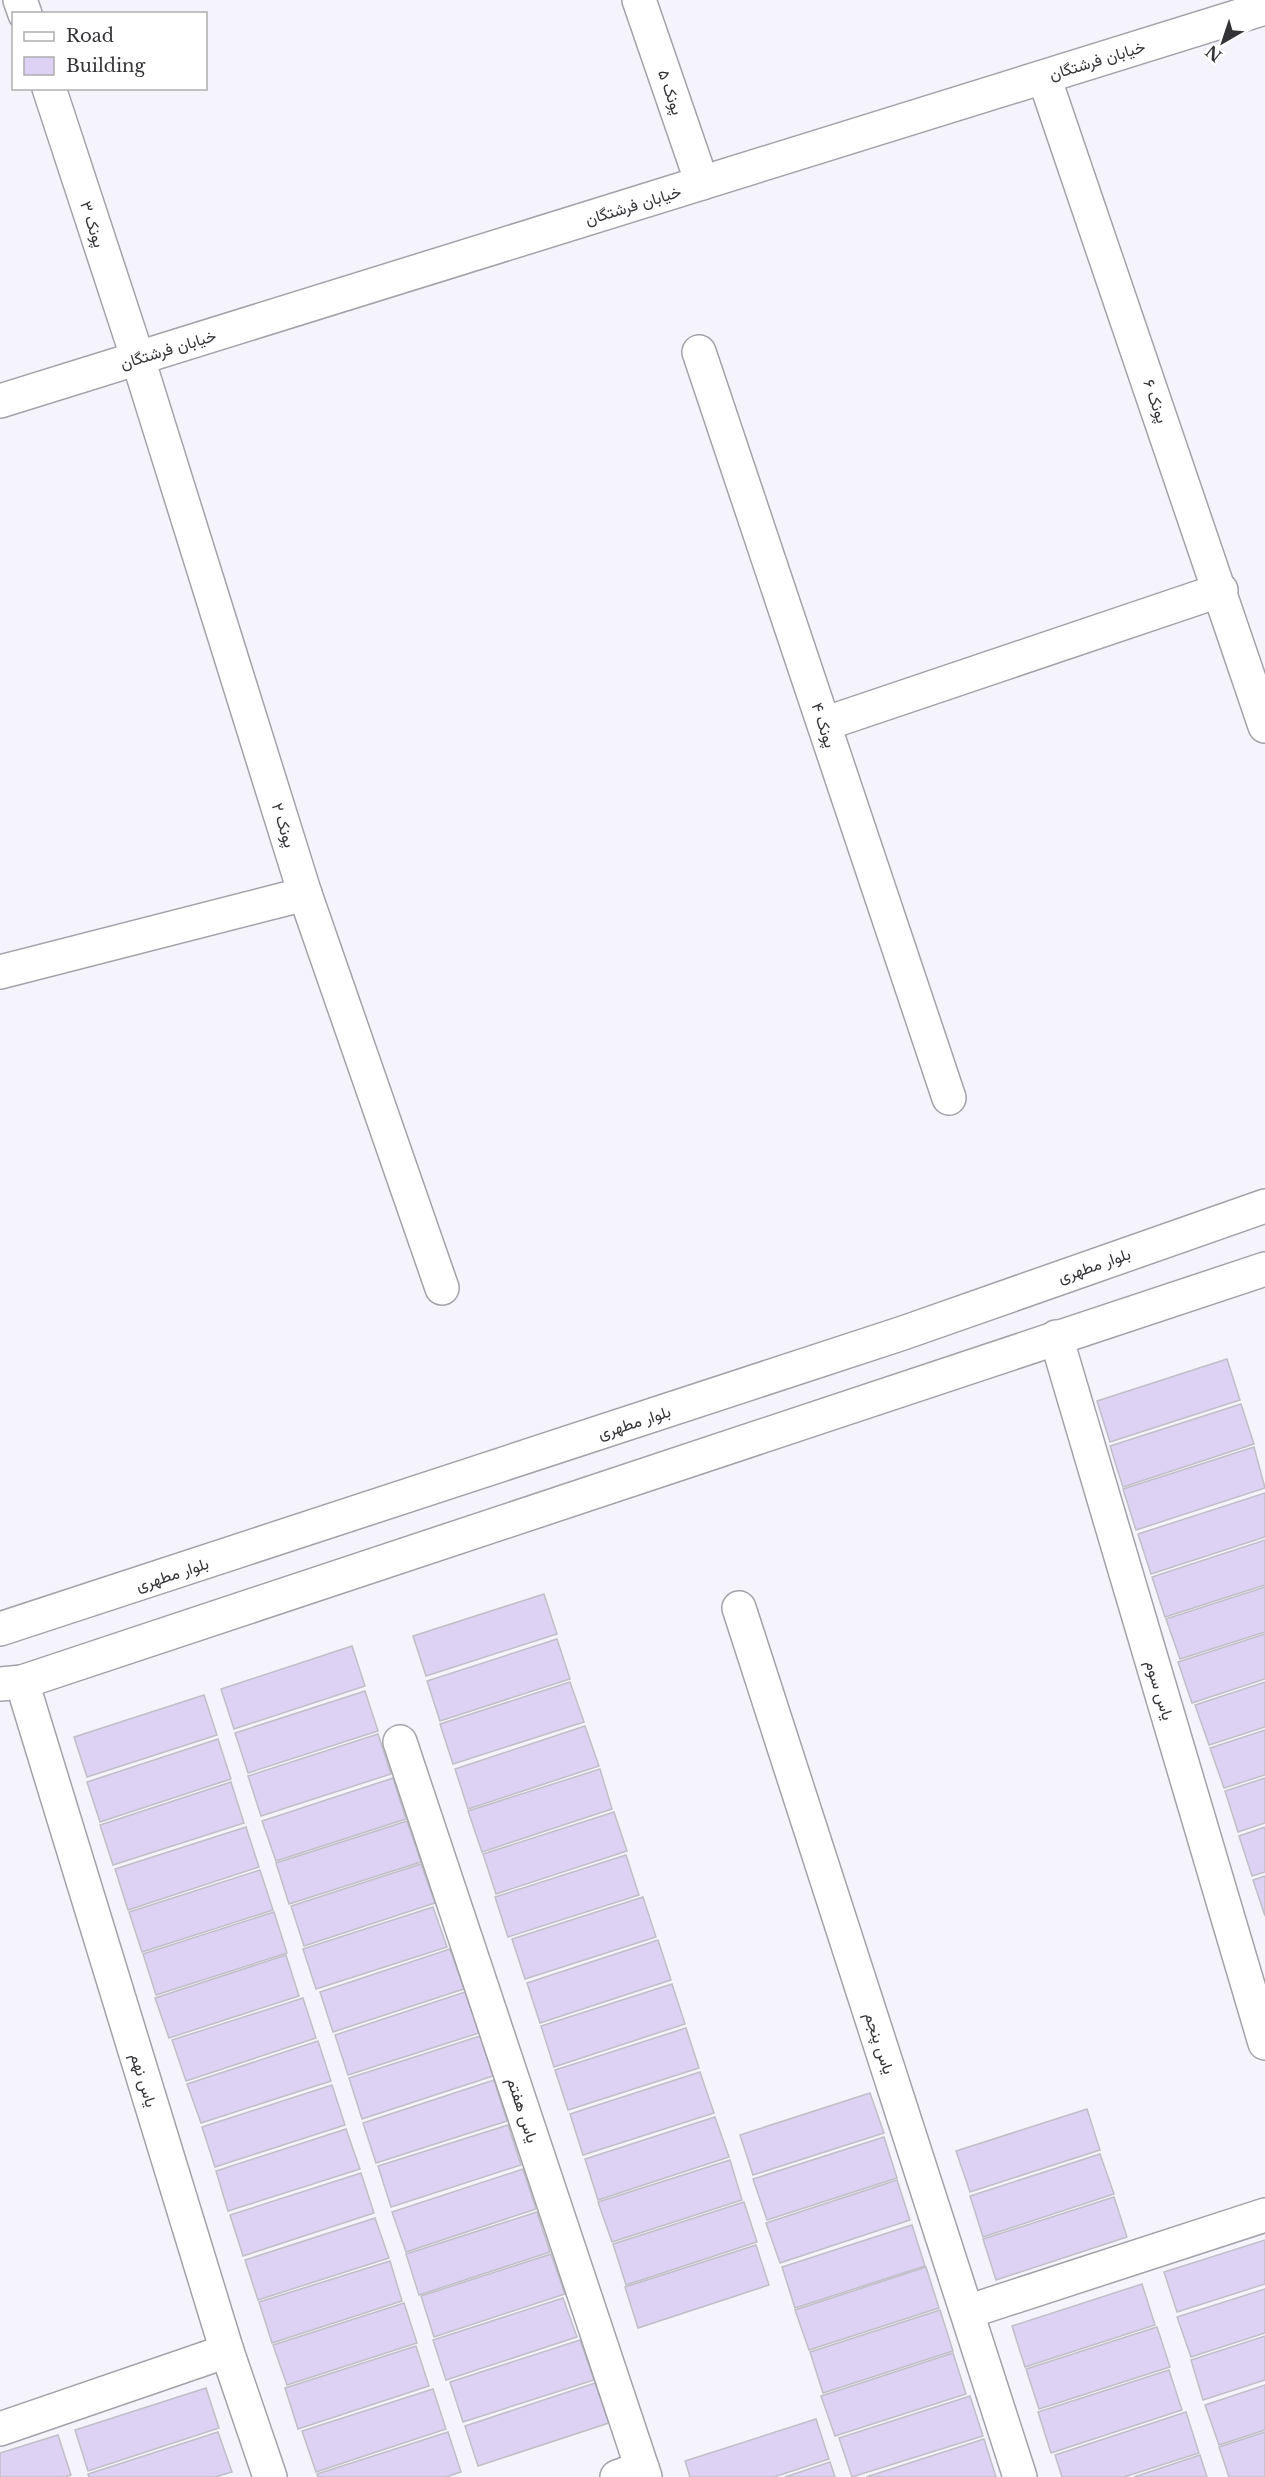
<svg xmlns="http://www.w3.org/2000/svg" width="1265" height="2477" font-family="'Libre Baskerville',Vazirmatn,serif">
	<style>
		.building { fill: #ddd2f4; stroke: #c0bec6; stroke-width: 1.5 }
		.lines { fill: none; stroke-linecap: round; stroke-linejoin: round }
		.minor-casing { stroke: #a3a2aa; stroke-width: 36 }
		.secondary-casing { stroke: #a3a2aa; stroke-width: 36 }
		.minor { stroke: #fff; stroke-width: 33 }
		.secondary { stroke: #fff; stroke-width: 33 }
		.labels { text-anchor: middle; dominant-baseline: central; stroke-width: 5; stroke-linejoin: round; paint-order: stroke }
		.street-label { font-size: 16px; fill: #343337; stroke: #fff }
	</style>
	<rect width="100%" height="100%" fill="#f5f4fd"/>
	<g class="building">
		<path d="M1227 1359 1240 1400 1110 1442 1097 1401Z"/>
		<path d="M1241 1404 1254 1444 1123 1487 1110 1446Z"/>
		<path d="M1254 1447 1265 1488 1136 1530 1123 1489Z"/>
		<path d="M1265 1493V1537L1151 1574 1138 1534Z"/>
		<path d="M1265 1540V1585L1165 1617 1152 1577Z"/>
		<path d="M1265 1587V1632L1180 1659 1166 1619Z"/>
		<path d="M544 1594 557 1634 426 1676 413 1636Z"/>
		<path d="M1265 1634V1679L1192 1703 1178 1662Z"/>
		<path d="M557 1639 570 1679 440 1721 427 1681Z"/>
		<path d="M352 1646 365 1686 234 1729 221 1689Z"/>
		<path d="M570 1682 584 1722 453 1764 440 1724Z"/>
		<path d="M1265 1682V1727L1209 1745 1195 1705Z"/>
		<path d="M365 1691 378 1731 248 1773 235 1733Z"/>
		<path d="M204 1695 217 1735 87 1777 74 1737Z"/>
		<path d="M585 1726 599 1766 468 1809 455 1769Z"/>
		<path d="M1265 1730V1775L1224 1788 1210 1748Z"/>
		<path d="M378 1734 391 1774 261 1816 248 1776Z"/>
		<path d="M218 1739 231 1779 100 1822 87 1782Z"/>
		<path d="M600 1769 612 1809 482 1852 468 1811Z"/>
		<path d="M393 1778 406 1819 276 1861 262 1821Z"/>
		<path d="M1265 1778V1823L1238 1832 1225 1791Z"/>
		<path d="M231 1782 244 1823 113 1865 100 1825Z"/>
		<path d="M614 1812 627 1851 496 1894 483 1854Z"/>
		<path d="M407 1821 421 1862 289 1904 276 1863Z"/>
		<path d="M246 1827 259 1867 128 1910 115 1869Z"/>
		<path d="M1265 1827V1872L1252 1876 1239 1836Z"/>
		<path d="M626 1855 639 1895 508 1937 495 1897Z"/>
		<path d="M421 1864 435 1903 304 1946 291 1906Z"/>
		<path d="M260 1870 273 1910 142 1952 129 1912Z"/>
		<path d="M1265 1876V1916L1253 1880Z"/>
		<path d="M643 1897 656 1937 525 1979 512 1939Z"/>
		<path d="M433 1907 447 1947 316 1989 303 1949Z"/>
		<path d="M274 1912 287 1953 156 1995 143 1954Z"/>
		<path d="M658 1940 671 1980 540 2023 527 1983Z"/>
		<path d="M450 1949 464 1989 333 2032 320 1992Z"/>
		<path d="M286 1955 299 1996 169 2038 155 1998Z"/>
		<path d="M672 1984 685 2024 554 2067 541 2026Z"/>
		<path d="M465 1992 479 2033 348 2075 335 2035Z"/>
		<path d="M303 1998 316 2038 186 2081 172 2040Z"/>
		<path d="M686 2028 699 2068 568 2110 555 2070Z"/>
		<path d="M480 2036 493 2076 362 2119 349 2078Z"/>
		<path d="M318 2041 331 2081 201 2123 187 2084Z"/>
		<path d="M700 2072 714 2113 583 2155 570 2114Z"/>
		<path d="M494 2080 507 2121 376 2163 363 2123Z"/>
		<path d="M332 2085 345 2125 215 2167 202 2127Z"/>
		<path d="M870 2093 884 2133 753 2175 740 2135Z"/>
		<path d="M1087 2109 1100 2150 970 2192 956 2151Z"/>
		<path d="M715 2117 729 2157 598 2200 585 2159Z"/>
		<path d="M508 2125 521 2165 391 2207 378 2166Z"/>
		<path d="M346 2129 360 2169 228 2211 216 2171Z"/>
		<path d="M884 2137 897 2178 767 2220 753 2179Z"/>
		<path d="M1100 2154 1114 2194 983 2237 970 2196Z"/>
		<path d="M730 2160 742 2200 612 2242 598 2202Z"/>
		<path d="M523 2169 536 2209 406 2252 392 2212Z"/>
		<path d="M361 2173 374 2213 243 2256 230 2215Z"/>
		<path d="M897 2180 910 2220 780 2263 766 2223Z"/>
		<path d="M1114 2197 1127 2237 996 2280 983 2239Z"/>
		<path d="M744 2202 757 2242 626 2285 613 2244Z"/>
		<path d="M537 2212 550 2252 419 2295 406 2254Z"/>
		<path d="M375 2218 389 2258 258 2300 245 2260Z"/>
		<path d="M912 2225 925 2266 795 2308 782 2267Z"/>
		<path d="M1265 2240V2284L1177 2312 1164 2272Z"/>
		<path d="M756 2245 769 2285 638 2328 625 2287Z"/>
		<path d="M551 2254 565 2294 434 2337 421 2296Z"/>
		<path d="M390 2261 402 2301 272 2343 259 2302Z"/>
		<path d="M926 2267 939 2308 809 2350 795 2310Z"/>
		<path d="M1142 2284 1155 2325 1025 2367 1012 2326Z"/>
		<path d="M1265 2289V2333L1191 2357 1177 2317Z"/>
		<path d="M563 2298 577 2337 446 2380 433 2340Z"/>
		<path d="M404 2303 417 2343 287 2385 273 2345Z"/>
		<path d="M940 2310 953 2351 823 2393 810 2352Z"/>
		<path d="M1157 2327 1170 2367 1039 2409 1026 2369Z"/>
		<path d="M1265 2336V2380L1203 2400 1191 2360Z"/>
		<path d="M580 2340 594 2380 463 2422 450 2382Z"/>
		<path d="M416 2346 429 2386 298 2429 285 2388Z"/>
		<path d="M953 2353 966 2394 835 2436 821 2396Z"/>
		<path d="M1169 2370 1182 2410 1051 2453 1038 2412Z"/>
		<path d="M595 2383 609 2423 478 2466 465 2426Z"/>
		<path d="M1265 2385V2430L1219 2445 1205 2405Z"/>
		<path d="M206 2388 219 2428 88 2471 75 2430Z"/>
		<path d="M433 2389 446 2429 316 2472 302 2431Z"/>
		<path d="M970 2396 983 2436 852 2477 839 2438Z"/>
		<path d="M1186 2412 1199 2453 1124 2477H1062L1055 2455Z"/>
		<path d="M816 2419 829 2459 774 2477H690L685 2461Z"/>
		<path d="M218 2432 232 2472 215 2477H89L88 2474Z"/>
		<path d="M448 2432 461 2472 446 2477H318L317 2474Z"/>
		<path d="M1265 2432V2477H1229L1219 2447Z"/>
		<path d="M58 2435 71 2475 64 2477H0V2453Z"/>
		<path d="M984 2439 996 2477H866Z"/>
		<path d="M1200 2455 1207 2477H1134Z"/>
		<path d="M830 2462 835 2477H785Z"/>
	</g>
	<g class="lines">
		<g class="minor-casing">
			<g id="minor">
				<path d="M20 0 25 14"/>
				<path d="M639 0 702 183"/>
				<path d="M1044 77 1265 726"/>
				<path d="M49 88 138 359 305 894 442 1288"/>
				<path d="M699 352 949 1098"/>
				<path d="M0 401 1265 8"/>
				<path d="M824 724 1221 590"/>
				<path d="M0 972 305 894"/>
				<path d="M1056 1337 1265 2043"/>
				<path d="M739 1608 1020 2477"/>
				<path d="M22 1682 227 2351 270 2477"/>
				<path d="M400 1742 645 2477"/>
				<path d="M967 2312 1265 2215"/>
				<path d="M0 2429 227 2351"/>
				<path d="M617 2477 642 2468"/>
			</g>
		</g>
		<g class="secondary-casing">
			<g id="secondary">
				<path d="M0 1629 903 1333 1265 1206"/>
				<path d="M0 1684 22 1682 1265 1269"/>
			</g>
		</g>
		<use href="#minor" class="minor"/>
		<use href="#secondary" class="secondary"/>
	</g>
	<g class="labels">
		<g class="street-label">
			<text transform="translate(1097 60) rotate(-17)">خیابان فرشتگان</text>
			<text transform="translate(671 92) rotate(71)">پونک ۵</text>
			<text transform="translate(633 205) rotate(-17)">خیابان فرشتگان</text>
			<text transform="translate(93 224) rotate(72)">پونک ۳</text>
			<text transform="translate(168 349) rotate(-17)">خیابان فرشتگان</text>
			<text transform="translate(1156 401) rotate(71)">پونک ۶</text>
			<text transform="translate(824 725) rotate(72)">پونک ۴</text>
			<text transform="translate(284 825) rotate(73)">پونک ۲</text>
			<text transform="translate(1094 1265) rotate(-19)">بلوار مطهری</text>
			<text transform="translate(634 1422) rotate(-18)">بلوار مطهری</text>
			<text transform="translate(172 1574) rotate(-18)">بلوار مطهری</text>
			<text transform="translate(1160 1690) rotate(73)">یاس سوم</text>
			<text transform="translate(880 2043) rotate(72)">یاس پنجم</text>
			<text transform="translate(144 2080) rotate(73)">یاس نهم</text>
			<text transform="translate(523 2110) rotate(72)">یاس هفتم</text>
		</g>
	</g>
	<rect x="12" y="12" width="195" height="78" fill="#ffffff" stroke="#aeadaf" stroke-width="1.5"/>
	<rect x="24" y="32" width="30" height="9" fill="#ffffff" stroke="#aeadaf" stroke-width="1.5"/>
	<text x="66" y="42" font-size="18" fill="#343337">Road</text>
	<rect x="24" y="57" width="30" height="18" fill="#ddd2f4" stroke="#aeadaf" stroke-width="1.5"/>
	<text x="66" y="72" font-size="18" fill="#343337">Building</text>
	<g transform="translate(1223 42) rotate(219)" stroke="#ffffff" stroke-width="4.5" paint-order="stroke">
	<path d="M0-4.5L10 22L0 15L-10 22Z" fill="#343337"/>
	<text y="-9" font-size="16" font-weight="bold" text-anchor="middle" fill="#343337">N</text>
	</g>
</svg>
